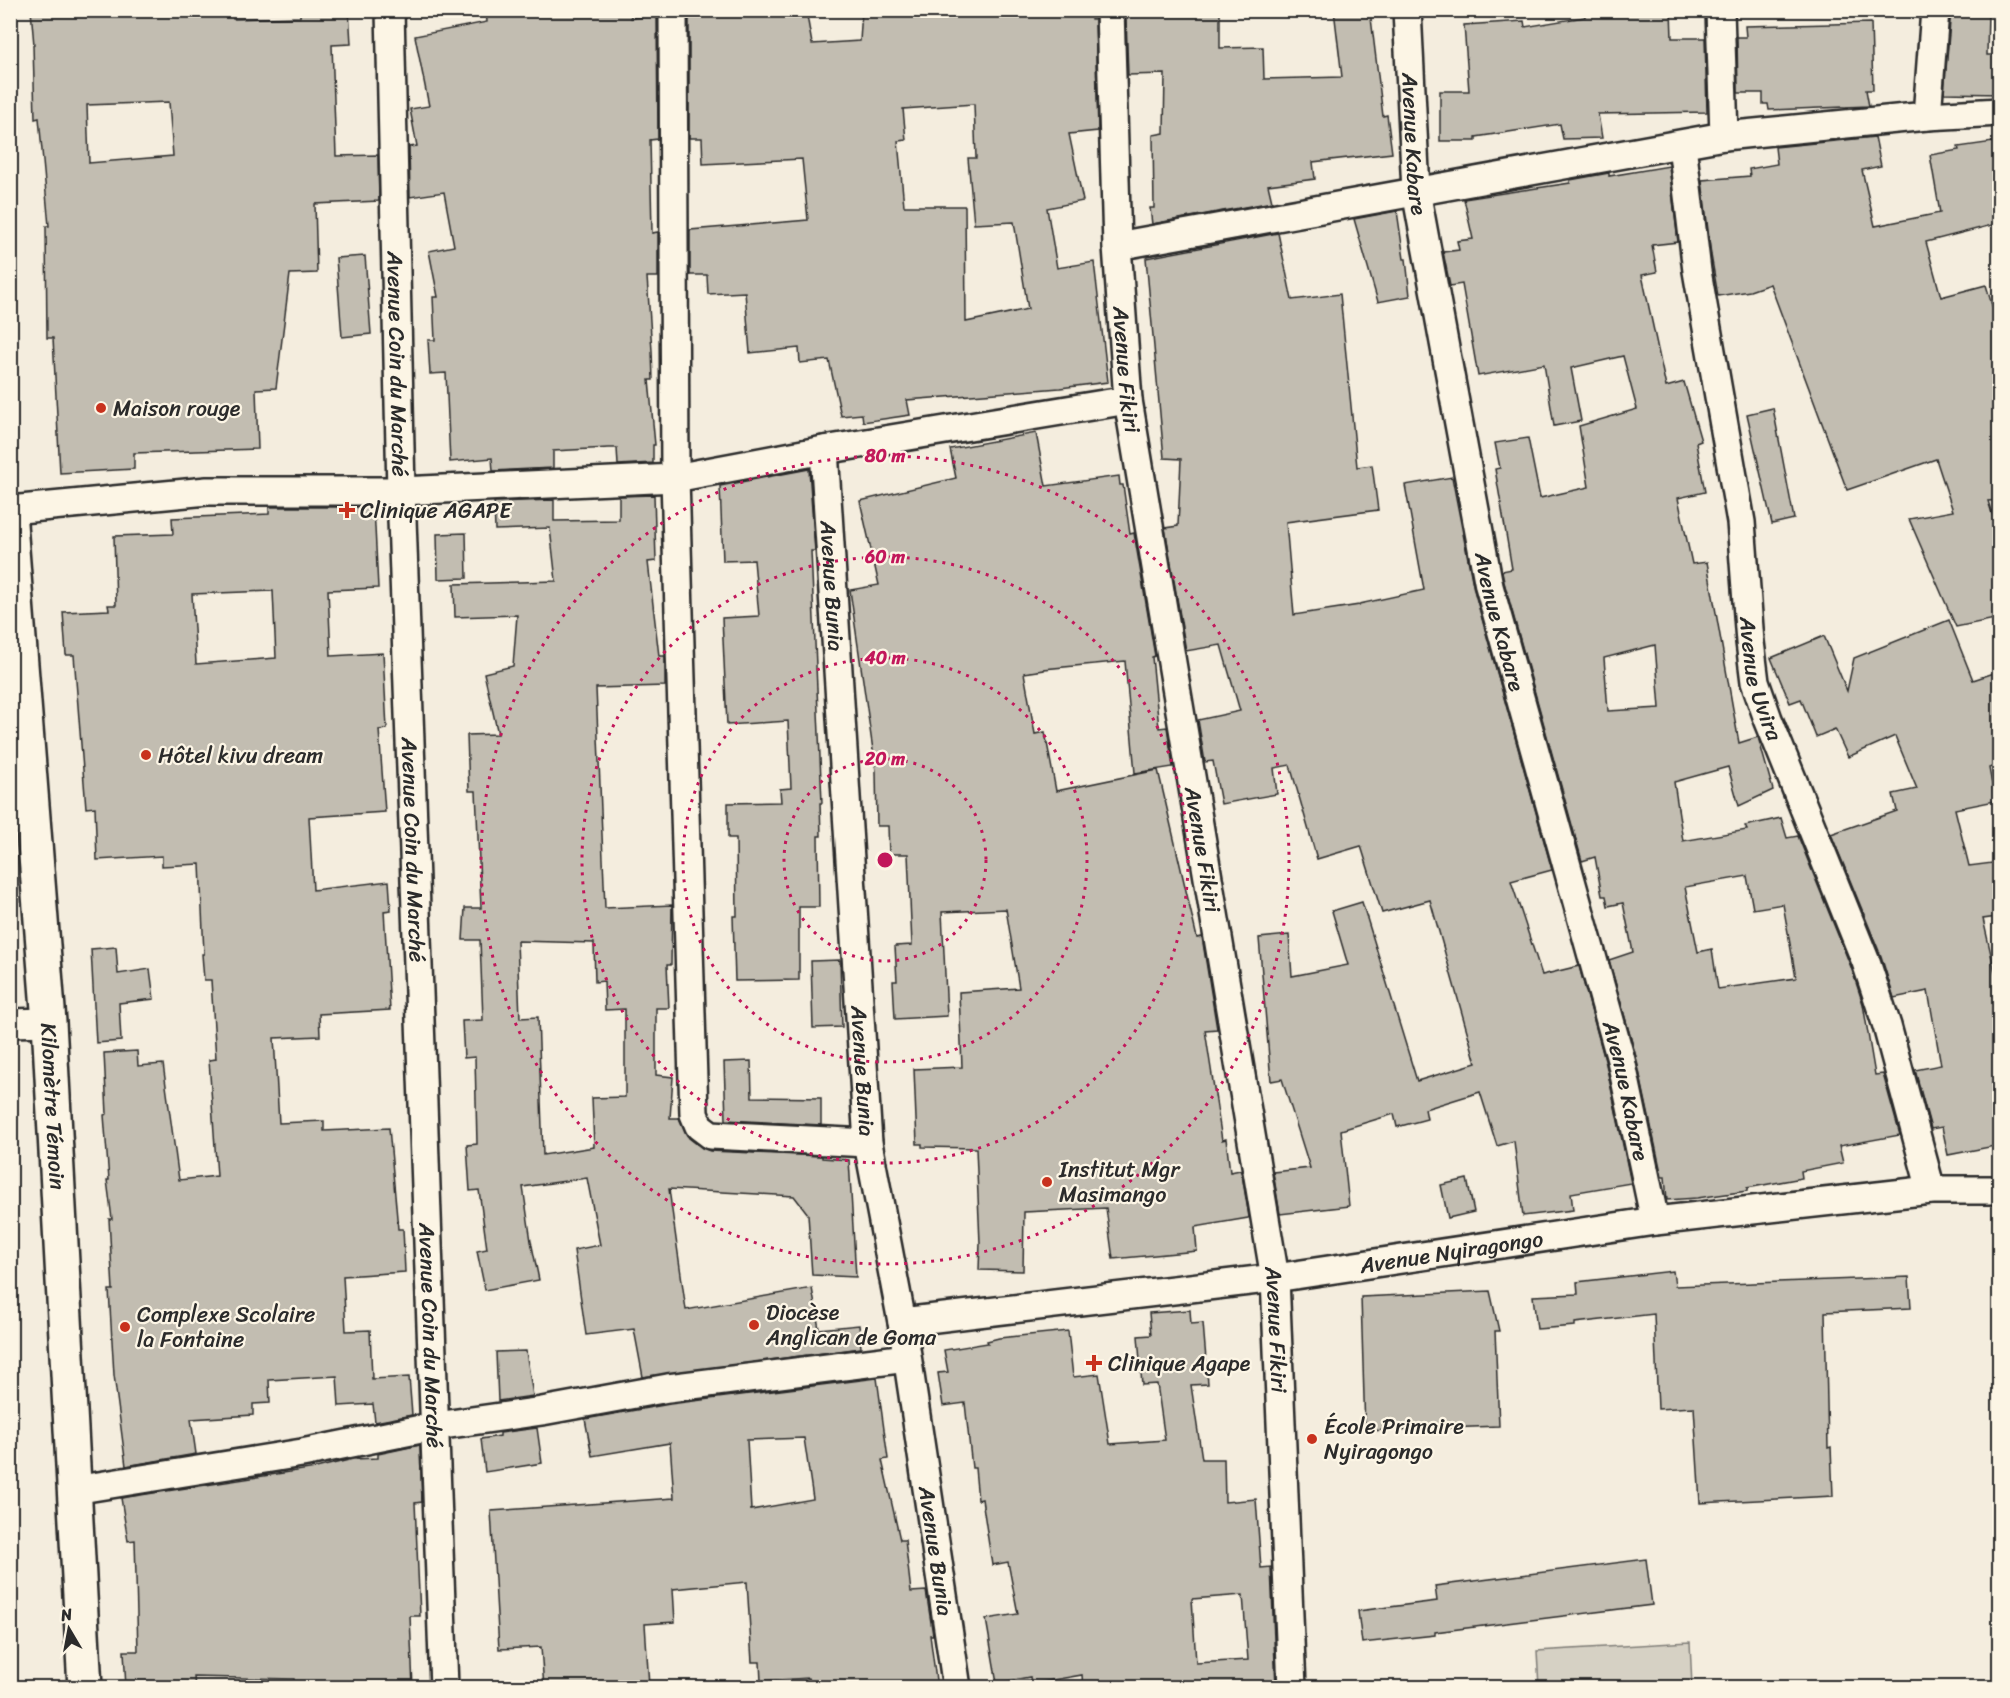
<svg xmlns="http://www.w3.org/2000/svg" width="2010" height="1698" font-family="Sriracha,sans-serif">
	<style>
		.green { fill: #d6d1c4; stroke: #807e78; stroke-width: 1.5 }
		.building { fill: #c2bdb1; stroke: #2b2b2b; stroke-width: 1.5; fill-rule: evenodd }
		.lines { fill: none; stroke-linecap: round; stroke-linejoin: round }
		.minor-casing { stroke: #2b2b2b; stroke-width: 32 }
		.secondary-casing { stroke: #2b2b2b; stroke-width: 38 }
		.minor { stroke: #fcf5e5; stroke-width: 27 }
		.secondary { stroke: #fcf5e5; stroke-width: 33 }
		.ring { fill: none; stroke: #c2185b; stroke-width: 3; stroke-dasharray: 3 6 }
		.poi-dot { fill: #c8321e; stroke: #fcf5e5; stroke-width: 2 }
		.labels { text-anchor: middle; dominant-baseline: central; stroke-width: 4.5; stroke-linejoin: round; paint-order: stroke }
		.street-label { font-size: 22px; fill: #2b2b2b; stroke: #fcf5e5 }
		.poi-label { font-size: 22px; fill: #2b2b2b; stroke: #fcf5e5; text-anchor: start }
		.centre { fill: #c2185b; stroke: #fcf5e5; stroke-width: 3 }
		.ring-label { font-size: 18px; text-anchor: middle; font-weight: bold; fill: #c2185b; stroke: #fcf5e5; stroke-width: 4.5; stroke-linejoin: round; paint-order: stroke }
	</style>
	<rect width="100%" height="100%" fill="#f4edde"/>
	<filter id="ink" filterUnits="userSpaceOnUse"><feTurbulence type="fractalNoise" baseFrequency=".0167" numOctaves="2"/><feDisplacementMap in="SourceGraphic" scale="12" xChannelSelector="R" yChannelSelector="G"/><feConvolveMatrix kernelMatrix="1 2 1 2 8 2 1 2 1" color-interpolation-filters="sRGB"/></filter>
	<g filter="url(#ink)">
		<path class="green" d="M1690 1642 1692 1687H1539L1537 1651Z"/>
		<g class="building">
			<path d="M31 10H233V19L300 17V10H349L351 44 332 45 336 156 378 155 379 201 315 204 317 273 290 274 276 388 256 389 258 449 134 453V469L60 473 53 338H47L46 226H49L39 118 35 119 33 45H34ZM169 102 173 156 89 163 87 105Z"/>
			<path d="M486 10H631V18L657 16 658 139 650 140 652 233 658 232V277H647L652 351 653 380H649L655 445H653V463L618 465 617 448H609L553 451V468L493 471 492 458 450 462 446 373 430 374 428 340H435L433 297H438L429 251 454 246 444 192 410 197 409 147 417 146 410 109 429 106 415 36 487 22Z"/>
			<path d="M726 10H806L812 44 860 41 862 10 962 13V10H1090L1091 19H1095L1098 131 1069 134 1083 201 1047 208 1057 268 1094 262 1108 382 1060 388 907 400 910 415 863 422 862 414 841 416 829 360 800 363 799 348 750 353 745 292 708 294 707 275H690V230L808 220 802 159 703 164 702 138H689V15H696V12ZM974 104 976 158H968L974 224 1014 222 1028 309 966 322 965 206H904L898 141 906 140 903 109Z"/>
			<path d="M1144 10H1220V48L1263 47 1264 79 1342 77 1334 10H1370L1383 116 1387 115 1392 153 1313 162 1315 179 1268 185 1272 202 1152 224 1150 208H1154L1153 135 1164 133 1165 74 1128 75 1126 17 1145 16Z"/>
			<path d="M1584 10H1671L1672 38H1705L1707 112 1598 114 1602 138 1563 139 1560 124 1476 137V141H1440V91H1469L1464 25 1524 21 1525 27 1585 17Z"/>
			<path d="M1951 10H1988L1987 55H2000V94L1944 93Z"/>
			<path d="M1871 23 1873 90H1866L1869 106 1769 110 1768 104H1763V93H1738L1737 37H1746L1745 26Z"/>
			<path d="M1875 137 1881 166 1862 170 1875 226 1940 213 1930 155 1959 150 1958 147 2000 141V223L1926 242 1941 297 1986 285 2000 332V500L1988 501 2000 538V606L1993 608 1995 619 1956 627 1909 519 1953 511 1936 459 1847 490 1770 284 1750 291 1718 296 1711 255 1702 180 1750 176 1749 169 1777 164 1775 147Z"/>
			<path d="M1669 166 1678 242 1652 245 1657 272 1642 275 1666 387 1684 382 1701 441 1696 443 1705 492 1678 498 1692 564 1707 562 1739 743 1758 737 1773 790 1739 806 1728 767 1674 782 1683 841 1747 830 1745 826 1781 818 1787 838 1798 836 1851 967 1863 1004 1875 1075 1883 1074 1900 1135 1839 1146 1843 1163 1801 1171 1802 1178 1747 1188V1191L1697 1198 1667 1200 1665 1177H1662L1636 1057 1609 960 1633 952 1623 903 1608 906 1606 896H1602L1595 857 1582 861 1504 582 1502 571 1512 569 1495 469 1500 468 1495 443 1528 438 1540 498 1589 487 1579 426 1637 409 1623 356 1571 368 1581 421 1554 426 1544 364 1478 376 1462 284 1450 286 1443 252 1459 250 1457 241 1473 239 1464 199 1570 183V180L1609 173V176ZM1655 645 1660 708 1608 711 1604 658ZM1747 876 1753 909 1783 904 1796 978 1718 989 1712 949 1698 952 1685 887Z"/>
			<path d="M1397 211 1404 259H1406L1410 296 1378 302 1354 219Z"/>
			<path d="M1278 233 1292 300 1340 294 1357 467 1372 465 1378 510 1286 522 1294 615 1359 605V604L1424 590 1405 485 1452 477 1474 590 1552 870 1511 881 1542 975 1579 966 1606 1064 1631 1183 1571 1193 1573 1210 1523 1216 1514 1141 1497 1146 1480 1092 1425 1109 1427 1119 1397 1127 1394 1114 1341 1130 1349 1206 1280 1214 1273 1172 1310 1168 1282 1079 1271 1081 1259 938 1289 935 1292 976 1348 965 1332 911 1362 902 1417 1081 1476 1063 1430 900 1382 913 1361 846 1317 859 1290 765 1274 768 1277 794 1221 804 1213 761 1205 762 1198 720 1240 711 1221 645 1186 651 1165 528 1178 526 1181 459 1164 458 1146 258Z"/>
			<path d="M365 256 371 334 342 337 336 258Z"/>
			<path d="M1773 408 1794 519 1772 524 1747 414Z"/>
			<path d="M1036 433 1046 486 1119 476 1120 485H1123L1130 534 1134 533 1155 656 1152 657 1159 728 1167 727 1173 767 1135 773 1125 661 1044 669V670L1024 673 1035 734 1045 732 1056 791 1158 770 1197 938 1202 937 1217 1029 1205 1030 1222 1140 1226 1139 1230 1172 1240 1170 1242 1175 1249 1217 1248 1218 1195 1227 1197 1251 1113 1259 1106 1208 1024 1212 1023 1271 979 1270 980 1243 976 1148 922 1147V1144H917L914 1069 962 1067 959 992 1019 988 1006 909 942 912 947 1016 895 1019 893 981H897L895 946 912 945 908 854H889L888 826H877L876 771 850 590 879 585 860 501 956 478 950 449Z"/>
			<path d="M809 469 815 551H811L822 803H820L821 836H818L819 907H799V980L735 981 733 916H737L736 838H728V803L781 802 780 789 791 788 788 721 727 725 722 618 759 616 754 560 723 561 720 486Z"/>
			<path d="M654 495 656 561 648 562 659 656H665V686L596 688 605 908 672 905 671 965H667L669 1008H656V1075L673 1077 670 1118H679L689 1138 702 1148 710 1151 822 1156V1158L849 1160 856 1277 812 1275 808 1214 794 1196 669 1189 686 1310 812 1288 819 1329 859 1325 861 1348 643 1377 634 1329 586 1335 574 1250 600 1245 587 1178 523 1187 531 1241 539 1280 485 1290 477 1251 487 1249 479 1190 470 1191 467 1145 477 1144 475 1057 464 1058 462 1021 483 1020 480 940H463L465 908H481L476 791H469L467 735 498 734 484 673 513 666 517 615 455 617 454 584 556 581 550 528 495 530 494 502 554 500V521L619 520V496ZM517 941 594 943 595 982 604 981 605 1010 625 1009V1097L592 1098 594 1147 543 1155 538 1017 520 1018Z"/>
			<path d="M269 507H374L378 588 328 590 331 656 383 653 387 729 379 730 385 812 309 817 313 890 389 881 391 910 384 911 390 1010 319 1014 320 1036 274 1038 279 1123 324 1121V1131L389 1128 398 1229H403L405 1272 343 1276 346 1331 370 1330 372 1379 409 1377 412 1415 375 1422 373 1404 339 1406 337 1376 269 1380 270 1403 253 1404V1415L191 1419 196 1454 126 1466 114 1375 109 1290H113L109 1219H112L107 1180H109L104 1115 107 1114 104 1053 137 1051 138 1066 163 1064 179 1180 217 1176 209 1060 216 1059 211 980H204L202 954H204L200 864 162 866V856L97 860 95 807 86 808 74 655H66L63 612 109 610 108 605H116L114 536 173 534 172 518 269 514ZM273 591 276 658 196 664 192 594Z"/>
			<path d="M466 533 467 578 438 579 437 534Z"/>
			<path d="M1949 620 1973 680 2000 671V764L1989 768 1995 801 1955 809 1969 866 2000 862V901H1995L1997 917 1983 919 2000 994V1048L1995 1049 2000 1083 1992 1084 2000 1126V1145L1948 1155 1942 1127 1931 1129 1915 1070 1941 1065 1928 991 1894 998 1881 956 1831 834 1897 811 1893 794 1917 789 1895 736 1848 757 1835 729 1816 737 1801 699 1790 703 1771 658 1824 636 1847 691 1854 658Z"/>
			<path d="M116 947 118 974 150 969 154 999 119 1003 121 1041 96 1043 91 949Z"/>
			<path d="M840 960 842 1027 813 1028 811 961Z"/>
			<path d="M751 1061 752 1097 821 1098V1125L726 1120 724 1062Z"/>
			<path d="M1467 1179 1474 1212 1448 1218 1441 1185Z"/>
			<path d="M1673 1271 1675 1286 1909 1277 1911 1308 1825 1312 1828 1448 1831 1447 1833 1496 1700 1503 1694 1407 1658 1409 1654 1314 1575 1323V1326L1537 1329 1533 1296 1578 1294 1577 1282Z"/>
			<path d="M1490 1291 1499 1331H1495L1499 1426 1365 1431 1361 1297Z"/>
			<path d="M1190 1310 1191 1324 1203 1323 1208 1384 1191 1385 1202 1459H1224L1225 1502 1256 1499 1261 1568 1271 1567 1276 1688H1083L1082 1675 1031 1684 1030 1677 997 1683 986 1619 1018 1614 1008 1562 992 1565 982 1499 978 1500 975 1468H972L965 1403 943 1406 938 1373 948 1372 944 1350 988 1343 987 1341 999 1338 1068 1331 1073 1377 1099 1374 1110 1444 1165 1440 1157 1384 1142 1385 1138 1336 1151 1335 1149 1313ZM1243 1595 1248 1660 1196 1663 1192 1599Z"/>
			<path d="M526 1351 533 1396 498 1401 496 1352Z"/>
			<path d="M877 1378 888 1459 882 1460 900 1540H905L911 1592 926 1591 933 1635H930L937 1688H818L817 1681 810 1682 809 1678 761 1681 760 1662H752L747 1582 673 1589 675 1622 645 1624 649 1686 544 1688 541 1647 499 1649 491 1511 674 1498 670 1443 592 1456 585 1419 670 1404ZM804 1438 813 1499 751 1510 747 1440Z"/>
			<path d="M537 1428 542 1463 485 1472 481 1439 500 1436V1433Z"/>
			<path d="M420 1445 422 1502 415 1503 420 1616H410L413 1688H294V1679L194 1677 195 1688H126L124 1651H138L135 1540 128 1541 121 1498 316 1468 353 1459 378 1458V1454Z"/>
			<path d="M1646 1559 1652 1605 1435 1632V1635L1362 1643 1358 1611 1437 1601 1435 1586Z"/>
		</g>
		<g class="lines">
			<g class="minor-casing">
				<g id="minor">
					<path id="s1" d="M390 10 401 491 444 1688"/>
					<path d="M673 10 675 478 694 1114 699 1126 711 1135 868 1143"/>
					<path id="s2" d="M1110 10 1117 246 1128 400 1275 1278 1292 1688"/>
					<path id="s3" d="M1407 10 1416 191 1489 586 1621 1060 1655 1221"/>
					<path d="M1720 10 1724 136"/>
					<path d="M1927 116 1935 10"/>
					<path id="s4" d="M1682 145 1697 271 1741 522 1750 642 1755 682 1768 719 1866 962 1887 1026 1931 1190"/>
					<path d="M1117 246 1724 136 1927 116 2000 112"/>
					<path id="s5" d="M824 450 868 1143 902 1322 957 1688"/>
					<path d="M10 510 207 491H401L675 478 824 450 1128 400"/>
					<path d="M10 1023 49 1022"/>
					<path id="s6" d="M902 1322 1275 1278 1655 1221 1931 1190H2000"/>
					<path d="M74 1490 302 1453 436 1426 542 1411 668 1388 907 1358"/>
				</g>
			</g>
			<g class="secondary-casing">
				<g id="secondary">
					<path id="s7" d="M10 524 49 1022 85 1688"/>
				</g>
			</g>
			<use href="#minor" class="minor"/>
			<use href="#secondary" class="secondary"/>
		</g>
	</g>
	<g class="ring">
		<circle cx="885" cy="860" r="101"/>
		<circle cx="885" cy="860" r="202"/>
		<circle cx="885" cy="860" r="303"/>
		<circle cx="885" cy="860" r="404"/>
	</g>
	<g class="poi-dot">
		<circle cx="101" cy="408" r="6"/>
		<path d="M344 501h6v6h6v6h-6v6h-6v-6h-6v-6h6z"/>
		<circle cx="146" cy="755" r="6"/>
		<circle cx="1047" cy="1182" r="6"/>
		<circle cx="754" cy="1325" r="6"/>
		<circle cx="125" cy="1327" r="6"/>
		<path d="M1091 1354h6v6h6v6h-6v6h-6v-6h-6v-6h6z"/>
		<circle cx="1312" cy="1439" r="6"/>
	</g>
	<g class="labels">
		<g class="street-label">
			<text stroke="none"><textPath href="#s3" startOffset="134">Avenue Kabare</textPath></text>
			<text stroke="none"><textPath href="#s1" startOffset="354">Avenue Coin du Marché</textPath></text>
			<text stroke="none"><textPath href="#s2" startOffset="360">Avenue Fikiri</textPath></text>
			<text stroke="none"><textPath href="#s5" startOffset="136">Avenue Bunia</textPath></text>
			<text stroke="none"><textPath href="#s3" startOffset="620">Avenue Kabare</textPath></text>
			<text stroke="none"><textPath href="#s4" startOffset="540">Avenue Uvira</textPath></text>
			<text stroke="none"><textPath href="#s1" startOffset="840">Avenue Coin du Marché</textPath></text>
			<text stroke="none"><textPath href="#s2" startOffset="846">Avenue Fikiri</textPath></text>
			<text stroke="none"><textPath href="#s5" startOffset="622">Avenue Bunia</textPath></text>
			<text stroke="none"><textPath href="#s3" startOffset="1106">Avenue Kabare</textPath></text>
			<text stroke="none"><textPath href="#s7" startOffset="584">Kilomètre Témoin</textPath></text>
			<text stroke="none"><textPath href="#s6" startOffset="554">Avenue Nyiragongo</textPath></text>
			<text stroke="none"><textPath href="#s2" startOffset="1332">Avenue Fikiri</textPath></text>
			<text stroke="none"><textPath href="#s1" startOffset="1326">Avenue Coin du Marché</textPath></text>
			<text stroke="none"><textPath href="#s5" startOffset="1108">Avenue Bunia</textPath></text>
		</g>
		<g class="poi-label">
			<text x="113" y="408">Maison rouge</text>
			<text x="360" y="510">Clinique AGAPE</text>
			<text x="158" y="755">Hôtel kivu dream</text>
			<text x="1059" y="1169">Institut Mgr<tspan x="1059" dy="25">Masimango</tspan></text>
			<text x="766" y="1312">Diocèse<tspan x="766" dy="25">Anglican de Goma</tspan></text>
			<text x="137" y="1314">Complexe Scolaire<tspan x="137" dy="25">la Fontaine</tspan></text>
			<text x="1108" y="1363">Clinique Agape</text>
			<text x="1324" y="1426">École Primaire<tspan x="1324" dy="25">Nyiragongo</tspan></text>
		</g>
	</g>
	<circle cx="885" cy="860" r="9" class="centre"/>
	<g class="ring-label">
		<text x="885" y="462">80 m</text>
		<text x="885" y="563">60 m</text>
		<text x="885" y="664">40 m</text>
		<text x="885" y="765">20 m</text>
	</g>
	<rect width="2010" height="1698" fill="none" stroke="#fcf5e5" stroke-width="36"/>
	<rect x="18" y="18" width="1974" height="1662" fill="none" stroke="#2b2b2b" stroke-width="2" filter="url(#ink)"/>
	<g transform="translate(69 1629) rotate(350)" stroke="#fcf5e5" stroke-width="4.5" paint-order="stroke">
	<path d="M0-4.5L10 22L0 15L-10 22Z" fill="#2b2b2b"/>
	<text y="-9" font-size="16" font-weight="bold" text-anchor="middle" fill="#2b2b2b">N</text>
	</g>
</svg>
